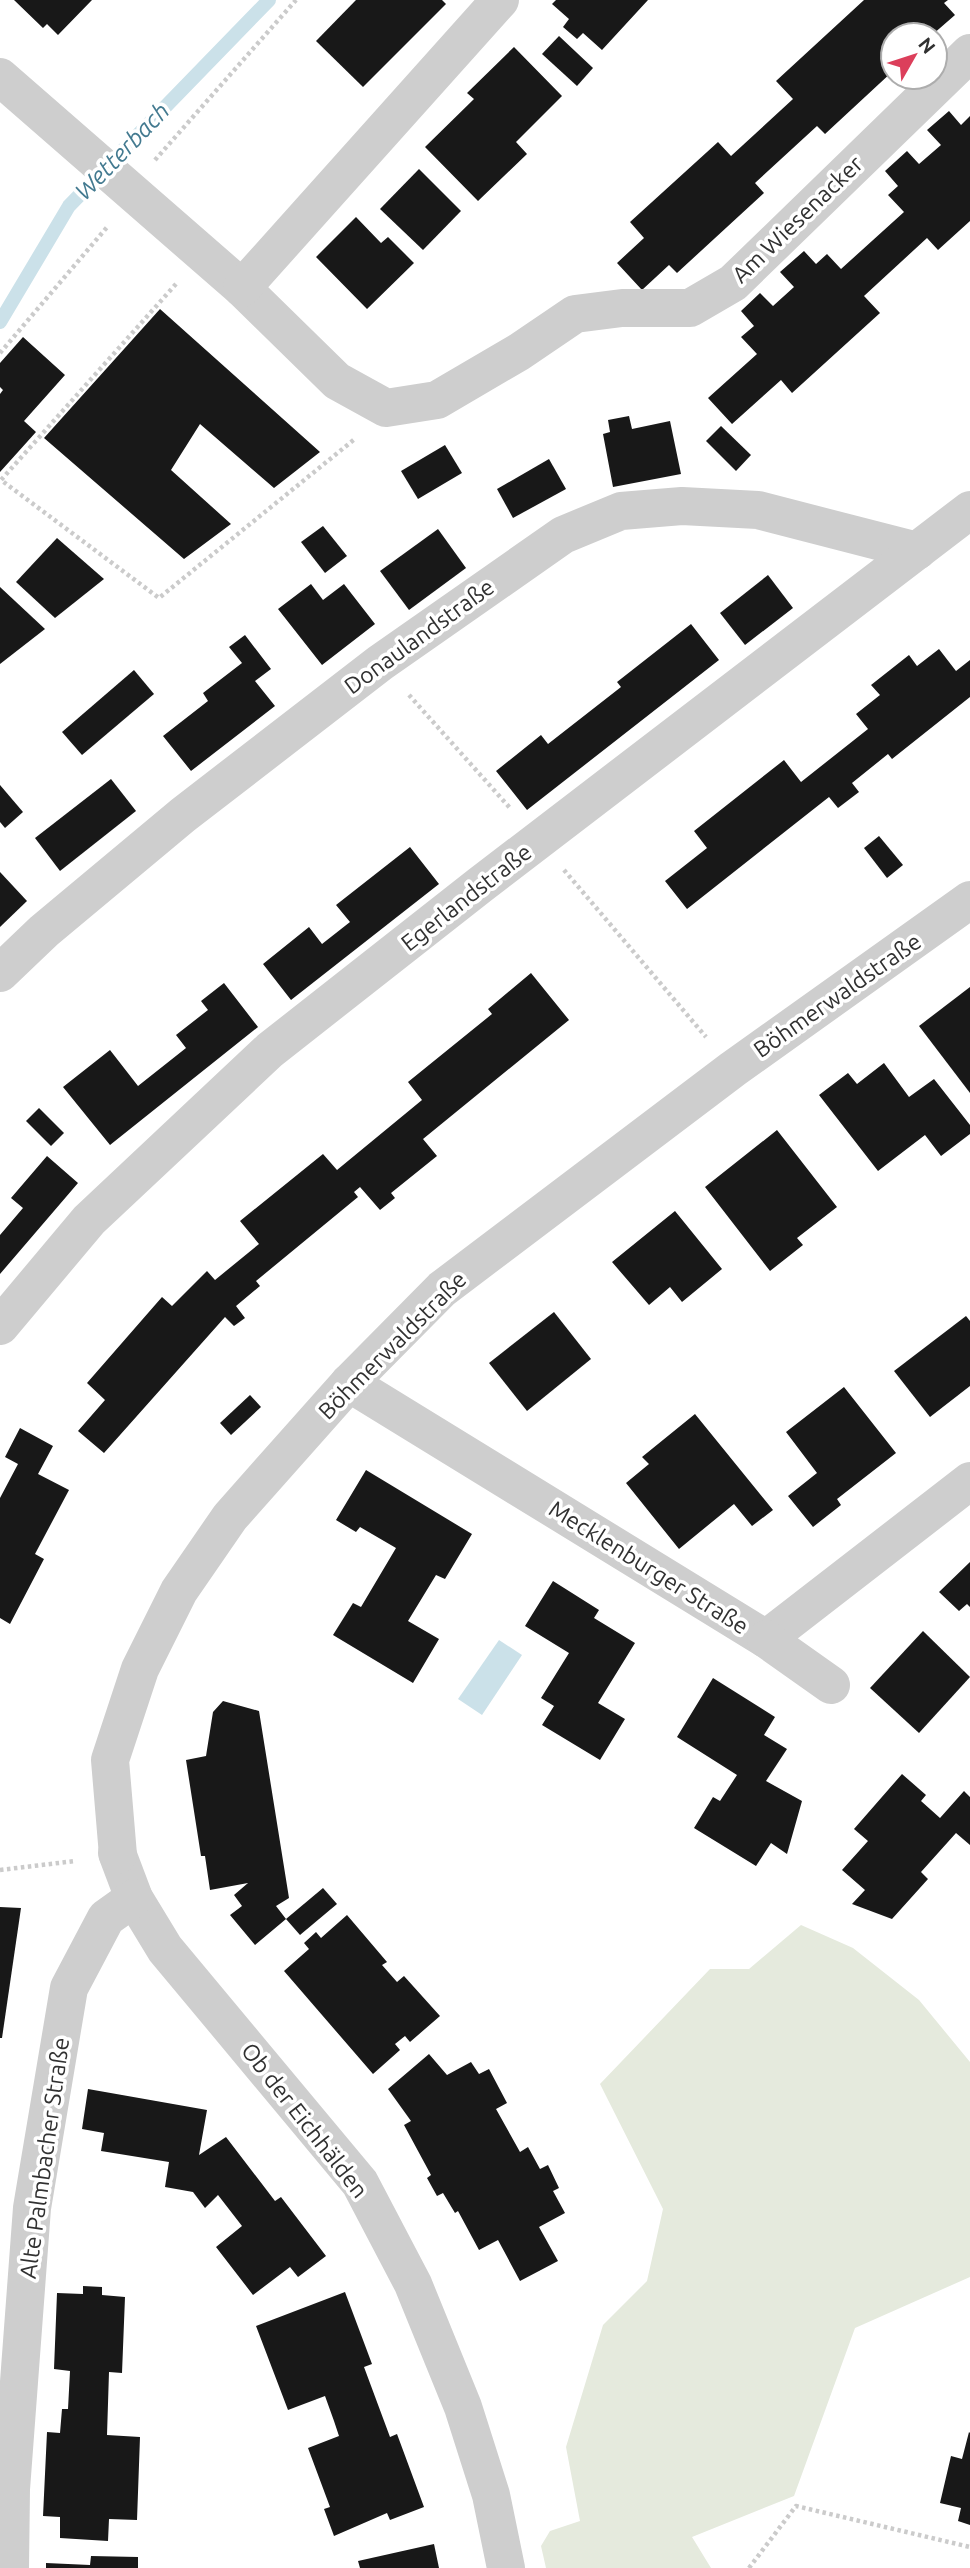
<svg xmlns="http://www.w3.org/2000/svg" width="970" height="2568" font-family="Ubuntu,sans-serif">
	<style>
		.green { fill: #e5eadd }
		.water { fill: #cbe1e9 }
		.lines { fill: none; stroke-linecap: round; stroke-linejoin: round }
		.stream { stroke: #cbe1e9; stroke-width: 14 }
		.building { fill: #181818 }
		.path { stroke: #cbcbcb; stroke-width: 4.5; stroke-dasharray: 3.5 3.5; stroke-linecap: butt }
		.minor { stroke: #cecece; stroke-width: 38 }
		.labels { text-anchor: middle; dominant-baseline: central; stroke-width: 7; stroke-linejoin: round; paint-order: stroke }
		.street-label { font-size: 23px; fill: #313131; stroke: #fff }
		.water-label { font-size: 24px; font-style: italic; fill: #437a90; stroke: #fff }
	</style>
	<rect width="100%" height="100%" fill="#fff"/>
	<path class="green" d="M801 1925 853 1948 919 2000 970 2062V2277L855 2328 794 2496 692 2537 711 2568H546L541 2546 550 2531 580 2521 566 2447 603 2325 647 2281 663 2209 600 2084 710 1969H749Z"/>
	<path class="water" d="M499 1640 522 1655 482 1715 458 1699Z"/>
	<g class="lines">
		<path class="stream" d="M0 322 69 206 269 0"/>
	</g>
	<g class="building">
		<path d="M14 0H92L58 35 47 24 43 28Z"/>
		<path d="M356 0H442L446 4 363 87 316 41Z"/>
		<path d="M556 0H648L602 50 583 33 577 39 563 27 569 19 552 4Z"/>
		<path d="M864 0H948L944 3 955 15 932 35H893V71L825 134 817 126 755 183 764 193 677 273 669 265 642 290 617 263 644 238 630 222 718 142 731 156 793 99 776 81Z"/>
		<path d="M559 36 593 68 577 86 542 54Z"/>
		<path d="M514 47 562 96 516 142 527 154 478 201 425 147 474 99 467 93Z"/>
		<path d="M949 111 961 125 970 116V221L938 250 927 238 864 296 880 313 792 393 781 380 732 424 708 398 757 354 741 337 754 326 741 311 760 293 773 306 794 287 780 272 804 251 816 264 827 254 841 269 904 212 888 195 898 186 885 171 907 151 919 164 941 145 927 130Z"/>
		<path d="M419 169 461 211 423 250 380 209Z"/>
		<path d="M356 217 381 243 388 237 414 263 367 309 316 257Z"/>
		<path d="M160 309 320 452 274 488 200 424 171 470 231 524 184 559 44 438Z"/>
		<path d="M23 337 65 375 24 421 36 432 0 472V394L3 390 0 387V363Z"/>
		<path d="M629 416 632 429 670 421 681 474 613 487 603 434 610 432 608 420Z"/>
		<path d="M721 426 751 455 736 471 706 441Z"/>
		<path d="M445 445 462 473 418 499 401 471Z"/>
		<path d="M549 459 566 489 513 518 497 489Z"/>
		<path d="M323 526 347 556 325 573 301 542Z"/>
		<path d="M438 529 466 568 409 610 380 571Z"/>
		<path d="M57 538 104 579 55 618 16 582Z"/>
		<path d="M768 575 793 608 745 645 720 613Z"/>
		<path d="M311 584 323 600 344 584 375 624 322 665 278 609Z"/>
		<path d="M0 587 45 629 0 664Z"/>
		<path d="M691 624 719 660 527 810 496 771 541 735 548 744 621 687 617 682Z"/>
		<path d="M245 635 271 669 255 681 275 706 191 771 163 736 208 701 203 693 242 663 229 647Z"/>
		<path d="M939 649 956 671 970 660V697L892 759 888 754 852 783 859 792 838 808 829 797 687 909 665 881 707 848 694 831 784 760 801 782 868 729 856 714 880 695 871 685 909 655 917 666Z"/>
		<path d="M134 670 154 694 82 755 62 732Z"/>
		<path d="M111 779 136 811 60 871 35 838Z"/>
		<path d="M0 785 23 812 5 828 0 822Z"/>
		<path d="M879 836 903 865 887 878 864 848Z"/>
		<path d="M410 847 439 884 291 1000 263 964 309 927 322 944 350 922 336 905Z"/>
		<path d="M0 872 27 901 0 927Z"/>
		<path d="M531 973 569 1020 423 1139 437 1156 391 1193 395 1198 380 1210 360 1187 354 1192 358 1197 256 1281 260 1286 236 1306 245 1318 234 1326 225 1317 104 1453 78 1431 105 1400 87 1383 162 1297 172 1306 207 1271 215 1280 259 1244 240 1221 323 1154 337 1170 422 1100 408 1082 492 1014 488 1009Z"/>
		<path d="M224 983 258 1027 110 1145 63 1087 110 1050 138 1086 186 1048 176 1035 208 1010 201 1001Z"/>
		<path d="M970 987V1093L919 1026Z"/>
		<path d="M884 1063 909 1097 934 1079 970 1125V1134L941 1156 925 1135 878 1171 819 1095 848 1073 857 1084Z"/>
		<path d="M39 1108 64 1133 51 1146 26 1121Z"/>
		<path d="M777 1130 837 1207 797 1238 803 1245 770 1271 705 1187Z"/>
		<path d="M47 1156 78 1183 0 1274V1235L23 1208 11 1198Z"/>
		<path d="M675 1211 722 1269 682 1302 670 1287 649 1305 612 1262Z"/>
		<path d="M554 1312 591 1359 527 1411 489 1363Z"/>
		<path d="M966 1316 970 1321V1386L930 1417 894 1371Z"/>
		<path d="M844 1387 896 1453 837 1499 841 1505 813 1527 788 1496 817 1473 786 1432Z"/>
		<path d="M250 1395 261 1407 231 1435 220 1423Z"/>
		<path d="M695 1414 773 1510 752 1526 734 1504 679 1549 626 1483 649 1464 642 1457Z"/>
		<path d="M20 1428 53 1446 38 1474 69 1490 35 1554 44 1559 10 1624 0 1618V1498L18 1464 5 1457Z"/>
		<path d="M366 1470 472 1534 445 1579 436 1575 408 1621 439 1639 413 1683 333 1635 353 1603 361 1607 396 1548 360 1527 356 1532 336 1520Z"/>
		<path d="M970 1562V1607L967 1604 959 1611 939 1592Z"/>
		<path d="M553 1581 599 1610 594 1618 635 1643 598 1703 625 1719 600 1760 542 1725 554 1706 541 1698 569 1653 525 1626Z"/>
		<path d="M923 1631 970 1677 919 1733 870 1688Z"/>
		<path d="M713 1678 775 1717 764 1735 787 1749 766 1781 802 1801 787 1854 771 1843 756 1866 694 1828 713 1797 720 1801 737 1775 677 1737Z"/>
		<path d="M223 1701 259 1711 289 1898 276 1906 286 1919 255 1945 230 1915 242 1906 234 1895 248 1883 210 1890 205 1856H201L186 1760 206 1756 213 1712Z"/>
		<path d="M902 1774 926 1795 921 1801 940 1818 964 1791 970 1797V1845L956 1833 921 1872 928 1879 892 1919 852 1904 865 1890 842 1870 868 1841 854 1829Z"/>
		<path d="M323 1888 337 1904 300 1935 286 1919Z"/>
		<path d="M0 1907 21 1908 2 2038H0Z"/>
		<path d="M347 1915 387 1962 382 1965 397 1982 404 1976 440 2016 410 2042 405 2036 395 2044 400 2050 373 2074 284 1971 309 1949 304 1943 316 1932 321 1938Z"/>
		<path d="M429 2054 447 2075 471 2062 479 2074 489 2069 507 2103 496 2109 520 2152 528 2147 540 2169 548 2165 559 2188 553 2191 565 2213 539 2227 558 2261 520 2281 498 2240 479 2250 458 2211 455 2213 443 2193 437 2196 427 2178 431 2175 404 2125 411 2121 388 2089Z"/>
		<path d="M88 2089 207 2110 199 2155 226 2137 275 2201 281 2197 326 2256 298 2277 290 2267 253 2295 216 2247 242 2226 218 2195 205 2208 193 2192 165 2187 169 2162 101 2151 104 2133 82 2129Z"/>
		<path d="M83 2286 102 2287V2295L125 2297 122 2373 109 2372 107 2435 140 2437 137 2520 109 2519 108 2541 60 2538V2517L43 2516 47 2432 60 2433 62 2409H68L70 2371 54 2369 57 2293 83 2294Z"/>
		<path d="M345 2292 372 2364 364 2367 390 2437 397 2434 424 2507 390 2520 387 2513 334 2536 324 2509 330 2507 308 2448 339 2436 334 2421 325 2396 288 2410 256 2326Z"/>
		<path d="M969 2432 970 2433V2525L958 2521 961 2508 940 2503 951 2456 962 2459Z"/>
		<path d="M434 2544 439 2568H360L358 2561Z"/>
		<path d="M91 2556 138 2557V2568H46V2563L90 2565Z"/>
	</g>
	<g class="lines">
		<g class="path">
			<path d="M155 160 296 0"/>
			<path d="M176 284 1 480 159 598 356 438"/>
			<path d="M0 353 108 226"/>
			<path d="M409 695 510 808"/>
			<path d="M564 870 706 1037"/>
			<path d="M0 1870 75 1861"/>
			<path d="M749 2568 796 2506 970 2547"/>
		</g>
		<g class="minor">
			<path d="M0 77 242 288 337 381 386 408 437 400 519 352 575 314 622 308H690L733 283 970 53"/>
			<path d="M242 288 500 0"/>
			<path d="M0 973 44 931 183 815 380 663 563 535 621 511 682 506 758 510 917 551"/>
			<path d="M0 1326 89 1220 270 1050 480 885 970 510"/>
			<path d="M349 1383 766 1639 970 1481"/>
			<path d="M766 1639 831 1685"/>
			<path d="M117 1853 134 1898 165 1949 360 2183 413 2284 463 2407 491 2495 506 2568"/>
			<path d="M118 1855 110 1760 140 1669 179 1591 230 1517 349 1383 442 1289 733 1069 970 900"/>
			<path d="M10 2568 11 2489 32 2208 69 1988 106 1918 134 1898"/>
		</g>
	</g>
	<g class="labels">
		<g class="street-label">
			<text transform="translate(797 219) rotate(-44)">Am Wiesenacker</text>
			<text transform="translate(419 636) rotate(-36)">Donaulandstraße</text>
			<text transform="translate(466 897) rotate(-38)">Egerlandstraße</text>
			<text transform="translate(837 995) rotate(-35)">Böhmerwaldstraße</text>
			<text transform="translate(392 1345) rotate(-45)">Böhmerwaldstraße</text>
			<text transform="translate(649 1567) rotate(32)">Mecklenburger Straße</text>
			<text transform="translate(305 2120) rotate(52)">Ob der Eichhälden</text>
			<text transform="translate(44 2158) rotate(-82)">Alte Palmbacher Straße</text>
		</g>
		<g class="water-label">
			<text transform="translate(122 151) rotate(-46)">Wetterbach</text>
		</g>
	</g>
	<g transform="translate(914 56) rotate(51)"><circle r="33" fill="#ffffff" stroke="#adadad" stroke-width="2"/>
	<path d="M0-5L12 26L0 18L-12 26Z" fill="#dc3f5b"/>
	<text y="-10" font-size="19" font-weight="bold" text-anchor="middle" fill="#313131">N</text>
	</g>
</svg>
